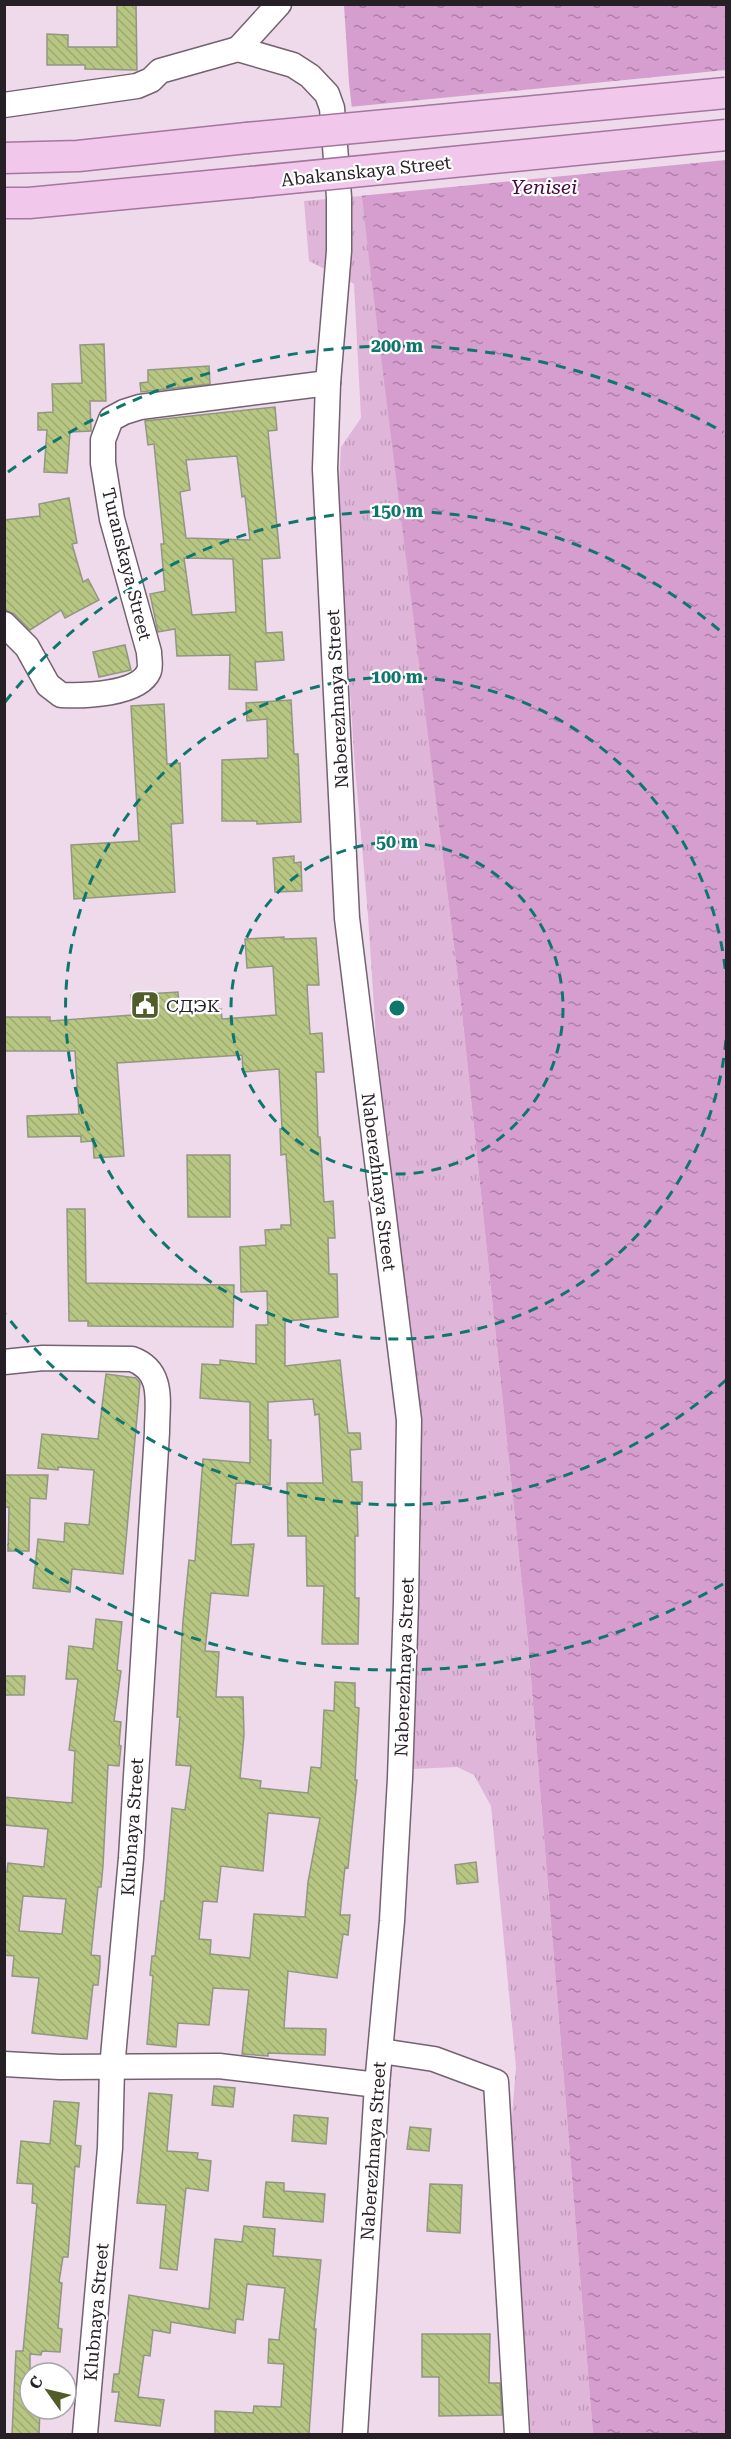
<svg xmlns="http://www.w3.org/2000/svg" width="731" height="2439" font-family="'Roboto Serif',serif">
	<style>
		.grass { fill: url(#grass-tufts) }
		.water { fill: url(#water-ripples) }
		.pier { fill: #eedaeb }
		.building { fill: url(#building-back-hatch); stroke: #929782; stroke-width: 1.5; fill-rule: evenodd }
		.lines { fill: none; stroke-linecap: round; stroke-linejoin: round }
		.minor-casing { stroke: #746271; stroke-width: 27 }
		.major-casing { stroke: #a4759f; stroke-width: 33 }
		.minor { stroke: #fff; stroke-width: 24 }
		.major { stroke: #f1c8ec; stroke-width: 30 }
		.major-bridge-casing { stroke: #a4759f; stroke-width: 33; stroke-linecap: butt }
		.major-bridge { stroke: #f1c8ec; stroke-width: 30 }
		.ring { fill: none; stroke: #0f766e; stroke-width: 3; stroke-dasharray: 10 8 }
		.labels { text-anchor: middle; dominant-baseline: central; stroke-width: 4.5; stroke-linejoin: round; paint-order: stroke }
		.street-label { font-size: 18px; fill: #261f25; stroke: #fff }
		.poi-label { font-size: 18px; fill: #261f25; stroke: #fff; text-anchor: start }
		.water-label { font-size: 20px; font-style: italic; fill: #480544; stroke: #fff }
		.centre { fill: #0f766e; stroke: #fff; stroke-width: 3 }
		.ring-label { font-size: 18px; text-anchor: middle; font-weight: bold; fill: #0f766e; stroke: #fff; stroke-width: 4.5; stroke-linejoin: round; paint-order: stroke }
	</style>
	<defs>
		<pattern id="grass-tufts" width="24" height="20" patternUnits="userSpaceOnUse" patternTransform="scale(1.5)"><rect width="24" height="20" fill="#dfb6d9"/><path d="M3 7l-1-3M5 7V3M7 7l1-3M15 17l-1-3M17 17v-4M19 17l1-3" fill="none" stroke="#bf9cba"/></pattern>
		<pattern id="water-ripples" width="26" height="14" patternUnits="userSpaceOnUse" patternTransform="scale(1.5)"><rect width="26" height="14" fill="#d59ece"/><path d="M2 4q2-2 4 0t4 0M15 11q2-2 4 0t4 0" fill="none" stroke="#ad80a7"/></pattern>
		<pattern id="building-back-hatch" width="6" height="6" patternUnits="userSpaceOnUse" patternTransform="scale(1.5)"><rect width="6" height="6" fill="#b7c682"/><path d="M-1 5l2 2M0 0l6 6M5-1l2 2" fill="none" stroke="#9daa70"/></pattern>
	</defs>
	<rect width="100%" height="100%" fill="#eedaeb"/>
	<path class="grass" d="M362 196 461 1003 528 1642 593 2434H531L510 2141 516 2067 491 1806 474 1775 457 1767 412 1769 421 1550V1430L376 1039 368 915 355 768 338 506 341 447 361 418 354 284 309 261 304 201Z"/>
	<path class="water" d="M344 5H726V2434H593L528 1642 461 1003 369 259 349 83Z"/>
	<path class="pier" d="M726 70V160L359 196 349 107Z"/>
	<g class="building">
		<path d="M117 4H136L137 70 85 69V65H47V34L68 35V47H117Z"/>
		<path d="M104 344 106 401H90L91 431 70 432 67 473 44 472 47 430H38V413L53 412 52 384 82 383 80 345Z"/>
		<path d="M209 366 210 384 141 392 140 383 148 382V370Z"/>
		<path d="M275 407 277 430 268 431 280 558 262 559 266 633 282 632 284 660 255 662 257 690 229 689 230 655 177 656 175 629 158 632 150 594 165 591 161 544H164L154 444 148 445 145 421ZM237 456 242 497 245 496 250 540 186 538 180 492 190 490 186 460ZM184 558 233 559 236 612 192 615Z"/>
		<path d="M69 498 77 543 72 544 83 582 88 579 99 600 65 618 61 610 30 630 14 614 4 610V520L40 516 39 504Z"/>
		<path d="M125 645 131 670 99 677 93 652Z"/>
		<path d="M291 700 294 754H298L301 822 257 824V821H222V760L268 758 267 719 247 721 246 703Z"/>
		<path d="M164 704 167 764 180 763 183 823 171 824 175 892 74 899 71 845 139 841 131 706Z"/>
		<path d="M294 856V863L301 862 302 891 275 892 273 858Z"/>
		<path d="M284 937V939L316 938 319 985H307L310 1034 322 1033 324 1072H316L318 1137H320L324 1202 333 1201 335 1238H328L329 1274H337L338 1317 285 1321V1366L340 1360 348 1433H360L361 1449 350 1450 352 1482H362V1502H357L358 1536H355V1598H359L358 1644H322L324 1586H307L306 1536H288L287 1483H323L319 1414 315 1415 313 1399 268 1402V1440H271L270 1485 236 1483 231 1545 254 1544 248 1596 211 1593 205 1651 219 1652 216 1697H243L244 1735 240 1778 261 1781 260 1788 308 1793 311 1767 321 1768 324 1710 334 1711 335 1682 355 1683V1707L359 1708 355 1780H357L348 1868 345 1867 340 1915H350L348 1935 343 1934 337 1978 288 1971 284 2028 326 2029 325 2055 268 2053V2056L242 2054 249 1990 213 1988 209 2025 178 2023 176 2047 147 2044 153 1976 150 1975 152 1956H155L161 1901H164L172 1808 185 1810 191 1766 176 1765 180 1717H177L183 1621 189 1560 195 1561 203 1459 250 1463V1402L200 1398 202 1364 220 1365V1360L256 1364V1325H268L267 1291 241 1292 240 1247 266 1245 265 1230 281 1229V1225H291L286 1154 281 1155 280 1129H282L279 1069 243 1072 242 1055 117 1063 124 1156 94 1158 93 1141 81 1142V1136L28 1137 27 1116 79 1114 75 1051H4V1017H50V1021L133 1015 131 995 178 992 179 1011 221 1009 222 1019 276 1015 273 966 247 968 245 939ZM268 1813 320 1818 308 1882 305 1917 254 1914 250 1958 210 1954 211 1940 199 1939 203 1901 217 1902 221 1866 263 1871Z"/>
		<path d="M187 1155H230V1217H188Z"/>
		<path d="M67 1209H85L86 1283 234 1285 233 1327 88 1326V1321H69Z"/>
		<path d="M106 1374 136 1378 140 1383 123 1574 72 1569 70 1592 33 1588 38 1539 64 1542 65 1523 89 1525 94 1470 58 1467V1470L38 1468 42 1434 98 1439Z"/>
		<path d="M4 1475H48L46 1499 30 1498 29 1551H8L9 1507H4Z"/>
		<path d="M96 1619 122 1622 117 1670 121 1671 114 1721 121 1722 119 1745 121 1746 119 1766 108 1765 103 1866 101 1887H98L91 1955 100 1956V1966L98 1985H93L87 2039 32 2033 39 1978 12 1976 14 1956 4 1955V1872H7L8 1863 44 1867 48 1829 4 1825V1797L72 1803 75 1751 69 1750 78 1679H66L69 1646 93 1649ZM23 1896 66 1899 62 1934 19 1931Z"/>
		<path d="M4 1676H25L24 1695H4Z"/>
		<path d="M476 1862 478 1882 457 1884 455 1865Z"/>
		<path d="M214 2086 235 2088 233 2107 212 2105Z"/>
		<path d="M149 2093 172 2095 167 2151 198 2153 197 2159 211 2161 208 2191 186 2188 177 2270 160 2268 166 2205 137 2203Z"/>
		<path d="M54 2101 79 2103 75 2145 81 2146 79 2167 75 2166 68 2257H63L59 2282 62 2283 58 2328 62 2329 60 2352 42 2351 41 2355 30 2354V2409H40L39 2434H12L16 2351H23L37 2204 32 2203 33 2184 17 2183 21 2141 50 2144Z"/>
		<path d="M294 2115 328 2118 326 2144 292 2141Z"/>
		<path d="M410 2127 431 2129 429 2151 407 2149Z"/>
		<path d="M266 2182 284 2183V2191L325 2194 323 2222 263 2217Z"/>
		<path d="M430 2184 462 2185 460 2233 427 2231Z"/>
		<path d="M244 2226 275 2229 273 2256 321 2260 314 2329H316L309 2434H215V2411L253 2413 254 2406 281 2407 284 2364 268 2363 269 2339 279 2340 285 2288 247 2284 243 2320 236 2319 235 2333 171 2322 170 2333 153 2330 150 2356 144 2355 138 2397 164 2400 160 2426 115 2421 119 2392H112L114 2374H119L129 2295 209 2309 215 2239 242 2242Z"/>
		<path d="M422 2334H490L489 2383H500L502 2415 439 2416V2377H422Z"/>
	</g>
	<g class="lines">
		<g class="minor-casing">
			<g id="minor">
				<path d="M238 49 293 65 310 76 327 94 332 108 339 197V251L328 383 325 469 347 918 409 1420 406 1603 400 1778 392 1921 377 2085 355 2434"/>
				<path d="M238 49 279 4"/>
				<path d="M4 105 137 86 151 80 160 71 238 49"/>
				<path d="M4 624 27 647 48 685 61 695C83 696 139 695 149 671 151 666 149 658 149 652L112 519 103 463V440L111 419 124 412 140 407 328 383"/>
				<path d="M4 1362 43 1358 132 1359C165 1371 157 1403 157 1432L131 1858 112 2068 110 2148 85 2434"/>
				<path d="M381 2051 434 2059 496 2082 517 2434"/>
				<path d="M4 2064 60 2067 219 2066 377 2085"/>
			</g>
		</g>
		<g class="major-casing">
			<g id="major">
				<path d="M4 158 78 156 247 138"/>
				<path d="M4 203H29L251 182"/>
			</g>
		</g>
		<use href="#minor" class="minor"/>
		<use href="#major" class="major"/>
		<g class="major-bridge-casing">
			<g id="major-bridge">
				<path d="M247 138 726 93"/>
				<path d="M251 182 726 135"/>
			</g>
		</g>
		<use href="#major-bridge" class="major-bridge"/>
	</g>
	<g class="ring">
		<circle cx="397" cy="1008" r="166"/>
		<path d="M726 1040A331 331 0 1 1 726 976"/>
		<path d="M726 1380A497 497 0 0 1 5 1314M5 702A497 497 0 0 1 726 636"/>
		<path d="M723 1584A662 662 0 0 1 8 1544M8 472A662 662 0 0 1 723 432"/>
	</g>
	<defs>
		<g id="civic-square" transform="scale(1.5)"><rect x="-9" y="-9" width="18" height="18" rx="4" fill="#525c2b" stroke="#fff"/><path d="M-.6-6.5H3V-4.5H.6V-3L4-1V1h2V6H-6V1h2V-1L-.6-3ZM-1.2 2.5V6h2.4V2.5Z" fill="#fff"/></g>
	</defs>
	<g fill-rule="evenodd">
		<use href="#civic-square" x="145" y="1005"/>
	</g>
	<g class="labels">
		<g class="street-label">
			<text transform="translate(366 171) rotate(-6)">Abakanskaya Street</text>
			<text transform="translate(127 564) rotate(76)">Turanskaya Street</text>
			<text transform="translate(337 699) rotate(-93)">Naberezhnaya Street</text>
			<text transform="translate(379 1182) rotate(83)">Naberezhnaya Street</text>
			<text transform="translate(404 1667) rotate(-88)">Naberezhnaya Street</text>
			<text transform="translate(132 1827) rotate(-86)">Klubnaya Street</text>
			<text transform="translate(373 2151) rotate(-86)">Naberezhnaya Street</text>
			<text transform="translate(96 2312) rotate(-85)">Klubnaya Street</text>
		</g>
		<g class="poi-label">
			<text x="166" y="1005">СДЭК</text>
		</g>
		<g class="water-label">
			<text x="544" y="187">Yenisei</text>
		</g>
	</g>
	<circle cx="397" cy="1008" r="9" class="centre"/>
	<g class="ring-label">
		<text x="397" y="352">200 m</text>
		<text x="397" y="517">150 m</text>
		<text x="397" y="683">100 m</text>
		<text x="397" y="848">50 m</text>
	</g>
	<rect width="731" height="2439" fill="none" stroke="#261f25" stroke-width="12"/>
	<g transform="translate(48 2391) rotate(304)"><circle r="28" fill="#ffffff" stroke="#a8a5a8" stroke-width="1.5"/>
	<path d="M0-4.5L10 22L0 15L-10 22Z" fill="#525c2b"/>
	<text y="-9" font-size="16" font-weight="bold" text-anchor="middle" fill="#261f25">С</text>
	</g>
</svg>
